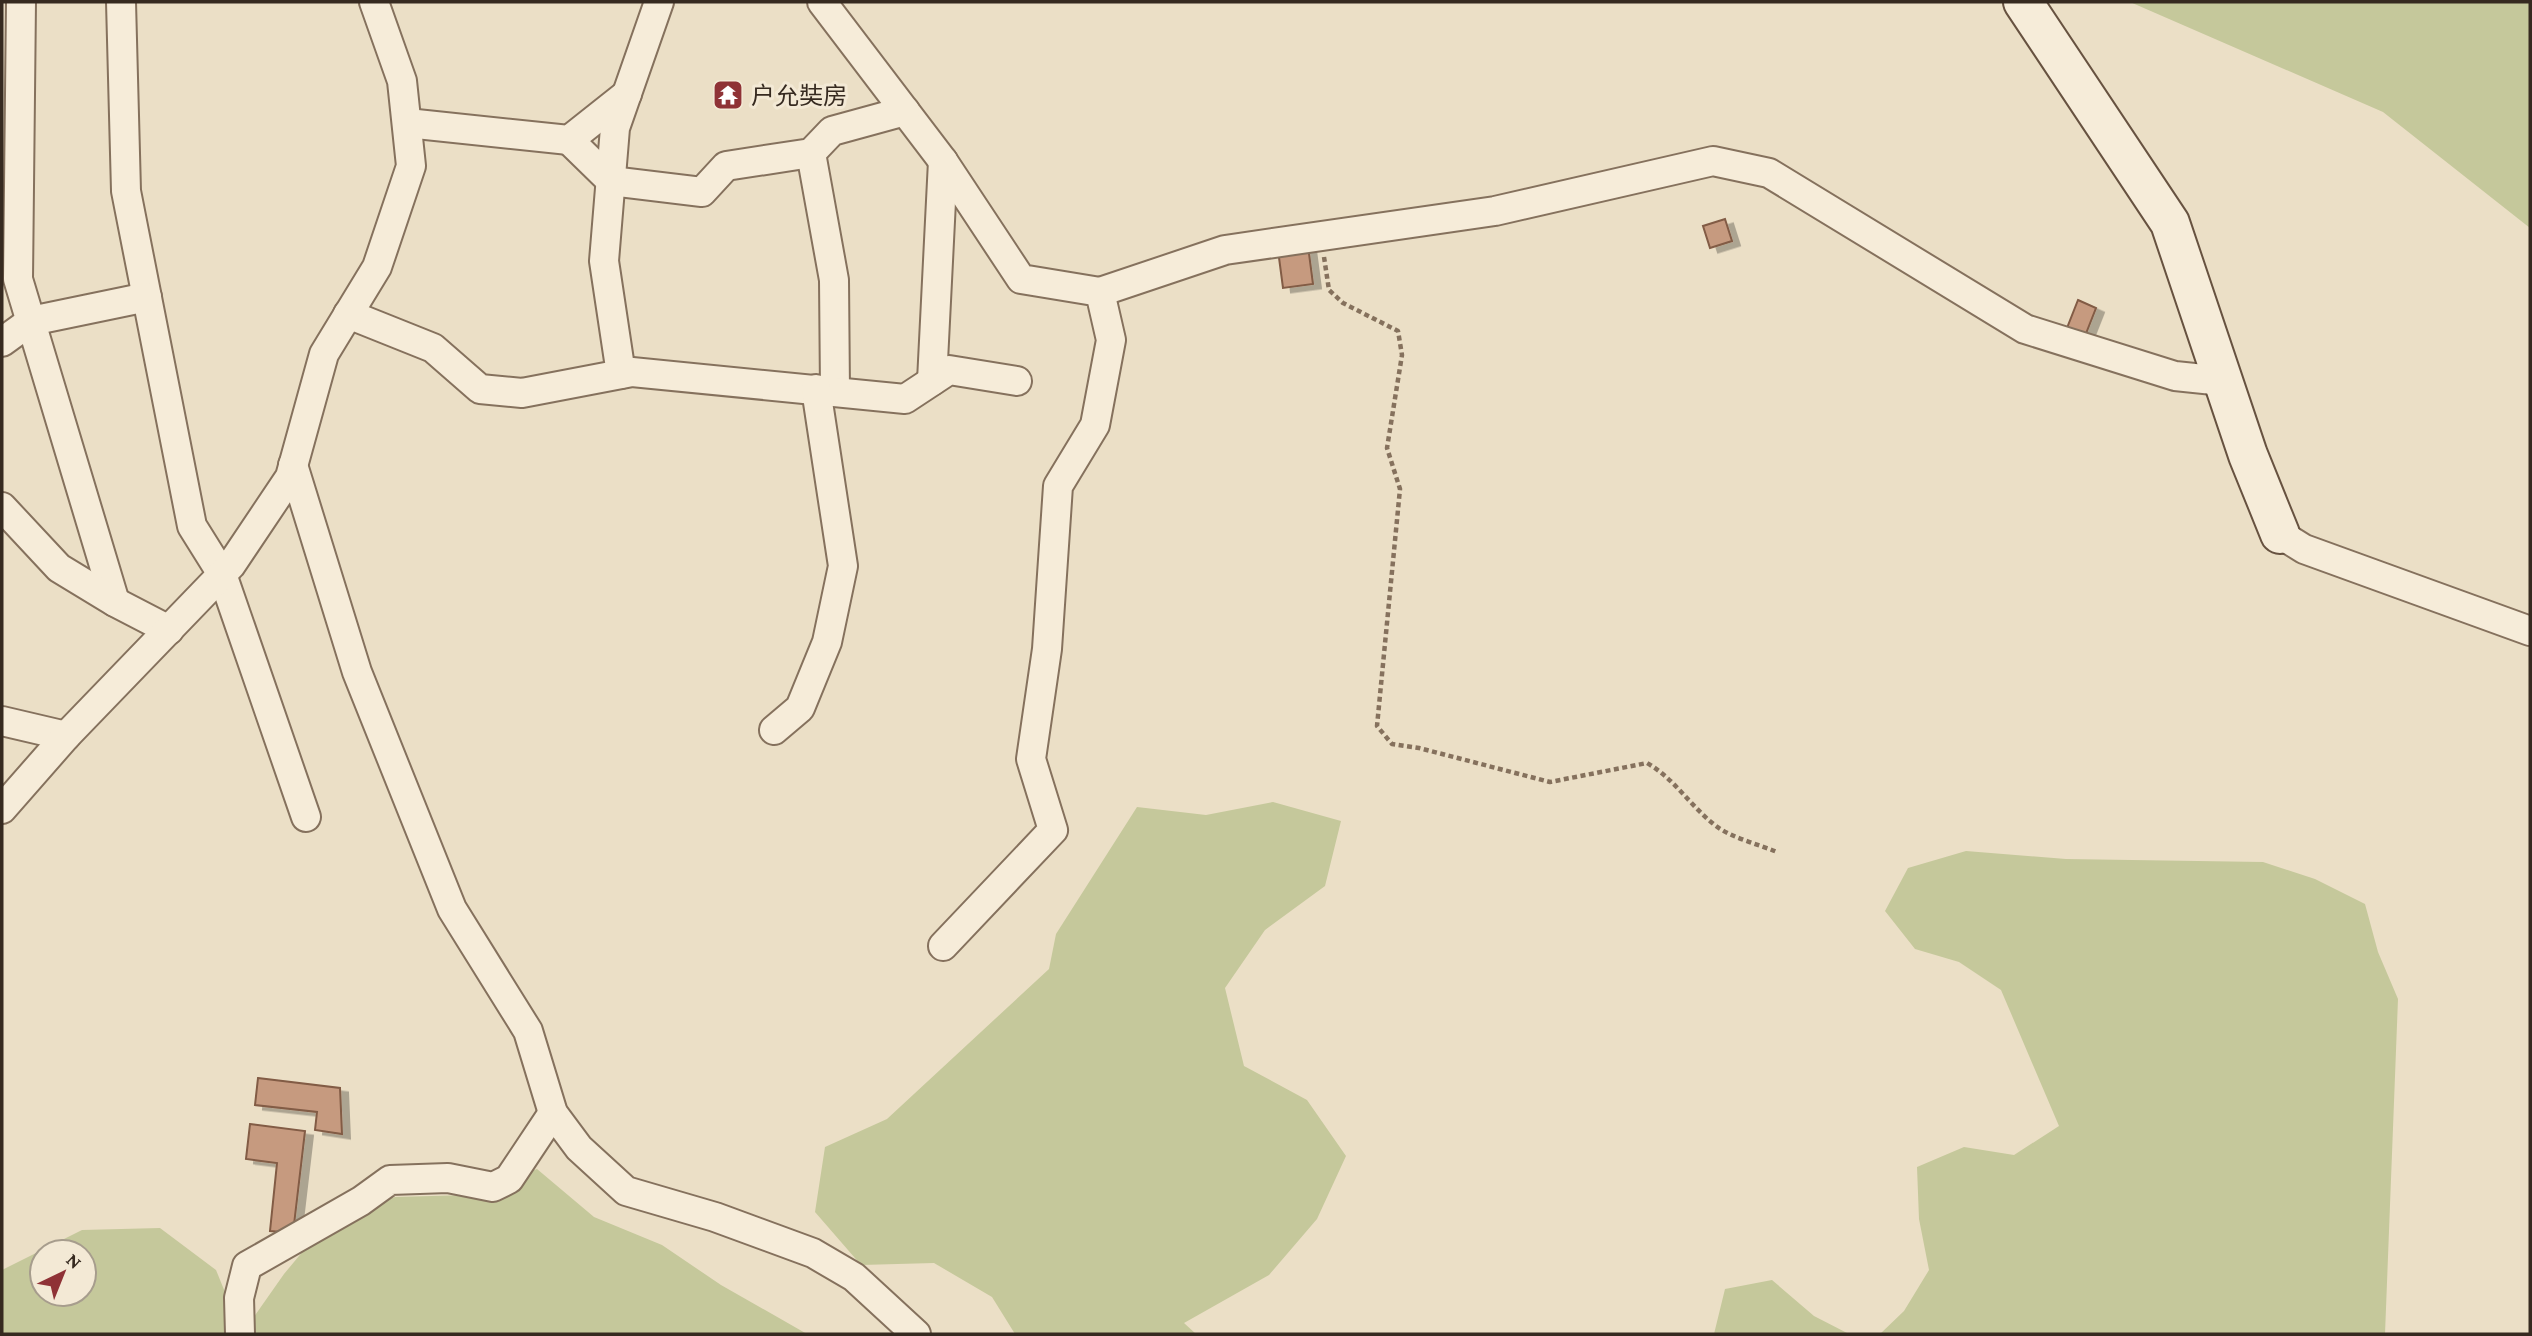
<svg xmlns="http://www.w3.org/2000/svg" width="2532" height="1336" font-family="'Crimson Pro','Noto Sans SC',serif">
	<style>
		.green { fill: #c5c89b; fill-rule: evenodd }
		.building { fill: #c69a7f; stroke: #825b45; stroke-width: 2; filter: url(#shadow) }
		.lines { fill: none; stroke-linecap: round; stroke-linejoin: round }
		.street-casing { stroke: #85715d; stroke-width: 32 }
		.secondary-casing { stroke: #675240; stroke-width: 42 }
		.path { stroke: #85715d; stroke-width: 4.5; stroke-dasharray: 5 3.5; stroke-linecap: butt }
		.street { stroke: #f6ecd9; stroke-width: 28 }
		.secondary { stroke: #f6ecd9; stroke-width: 38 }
		.labels { text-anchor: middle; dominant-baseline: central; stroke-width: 6; stroke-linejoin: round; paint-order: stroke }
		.poi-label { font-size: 24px; fill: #362a20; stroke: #f3e9d5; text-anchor: start }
	</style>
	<defs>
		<filter id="shadow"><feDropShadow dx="8" dy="4.5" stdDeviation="0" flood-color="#0004"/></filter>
	</defs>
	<rect width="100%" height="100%" fill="#ebdfc6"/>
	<g class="green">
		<path d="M2130 2H2530V228L2383 112Z"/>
		<path d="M1273 802 1341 821 1325 886 1265 930 1225 988 1244 1066 1307 1100 1346 1156 1317 1219 1269 1275 1184 1323 1196 1334H1015L992 1297 934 1263 861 1265 815 1212 825 1147 887 1119 1049 969 1056 934 1137 807 1206 815Z"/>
		<path d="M1966 851 2066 859 2263 862 2315 879 2365 904 2378 952 2398 999 2385 1334H1880L1904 1311 1929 1270 1919 1219 1917 1167 1964 1147 2014 1155 2059 1126 2001 990 1959 962 1915 949 1885 911 1908 868Z"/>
		<path d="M537 1169 594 1217 662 1245 721 1285 807 1334H2V1270L82 1230 160 1228 216 1270 242 1334 284 1274 329 1220 395 1197 468 1195ZM42 1252H84V1294H42Z"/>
		<path d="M1772 1280 1814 1316 1849 1334H1714L1725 1289Z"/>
	</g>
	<g class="building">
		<path d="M1725 219 1732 241 1710 248 1703 226Z"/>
		<path d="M1308 246 1313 284 1283 288 1278 250Z"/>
		<path d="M2078 300 2096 308 2085 336 2067 328Z"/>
		<path d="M258 1078 340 1088 342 1134 315 1130 317 1112 255 1105Z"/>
		<path d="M250 1124 305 1131 293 1233 270 1231 277 1163 246 1159Z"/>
	</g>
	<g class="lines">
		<g class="street-casing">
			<g id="street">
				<path d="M21 2 18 279 115 602"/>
				<path d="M121 2 126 191 192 526 222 574 306 817"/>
				<path d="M822 2 943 161 1021 279 1100 292 1111 340 1095 425 1058 486 1047 649 1031 759 1053 830 943 946"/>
				<path d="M407 123 569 140 627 94"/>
				<path d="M569 140 611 181 702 192 726 166 811 153 832 131 905 111"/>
				<path d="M811 153 834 280 835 391"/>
				<path d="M1100 292 1225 250 1495 211 1713 161 1769 173 2025 329 2175 376 2223 381"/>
				<path d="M348 314 433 348 480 389 522 393 632 372 905 399 949 370 1017 381"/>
				<path d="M2 342 31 321 147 297"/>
				<path d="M621 374 604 261 615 128 659 2"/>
				<path d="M932 381 943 161"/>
				<path d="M293 465 357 672 452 909 528 1031 553 1113 579 1148 626 1191 715 1217 813 1253 854 1277 916 1334"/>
				<path d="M2 507 59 568 115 602 169 630"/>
				<path d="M2280 534 2304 549 2530 631"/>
				<path d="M2 721 66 736"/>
				<path d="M774 730 800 708 827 642 843 566 816 389"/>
				<path d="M2 809 66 736 231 565 290 477 324 354 377 267 411 166 402 81 374 2"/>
				<path d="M240 1334 239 1298 247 1266 361 1201 390 1180 448 1178 493 1187 509 1179 553 1113"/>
			</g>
		</g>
		<g class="secondary-casing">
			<path id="secondary" d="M2023 2 2170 223 2248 455 2280 534"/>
		</g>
		<path class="path" d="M1324 257 1329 290 1343 303 1398 331 1402 355 1387 448 1400 489 1377 726 1392 744 1419 748 1550 782 1647 763C1675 779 1690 806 1716 826 1732 838 1758 844 1777 852"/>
		<use href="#street" class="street"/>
		<use href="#secondary" class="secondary"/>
	</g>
	<defs>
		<g id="temple-square" transform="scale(1.575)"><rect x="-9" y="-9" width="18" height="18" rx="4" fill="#8f3236" stroke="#f3e9d5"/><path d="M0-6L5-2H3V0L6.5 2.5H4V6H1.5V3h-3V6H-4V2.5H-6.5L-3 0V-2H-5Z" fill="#fff"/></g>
	</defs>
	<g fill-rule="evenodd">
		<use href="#temple-square" x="728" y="95"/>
	</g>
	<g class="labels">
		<g class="poi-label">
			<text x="751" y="95">户允奘房</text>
		</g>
	</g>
	<rect width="2532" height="1336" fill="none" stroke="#362a20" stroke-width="7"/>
	<g transform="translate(63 1273) rotate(43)"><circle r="33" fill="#f3e9d5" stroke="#a79d8d" stroke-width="2"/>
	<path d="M0-5L12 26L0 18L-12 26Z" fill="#8f3236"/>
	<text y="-10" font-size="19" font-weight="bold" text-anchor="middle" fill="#362a20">N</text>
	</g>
</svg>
